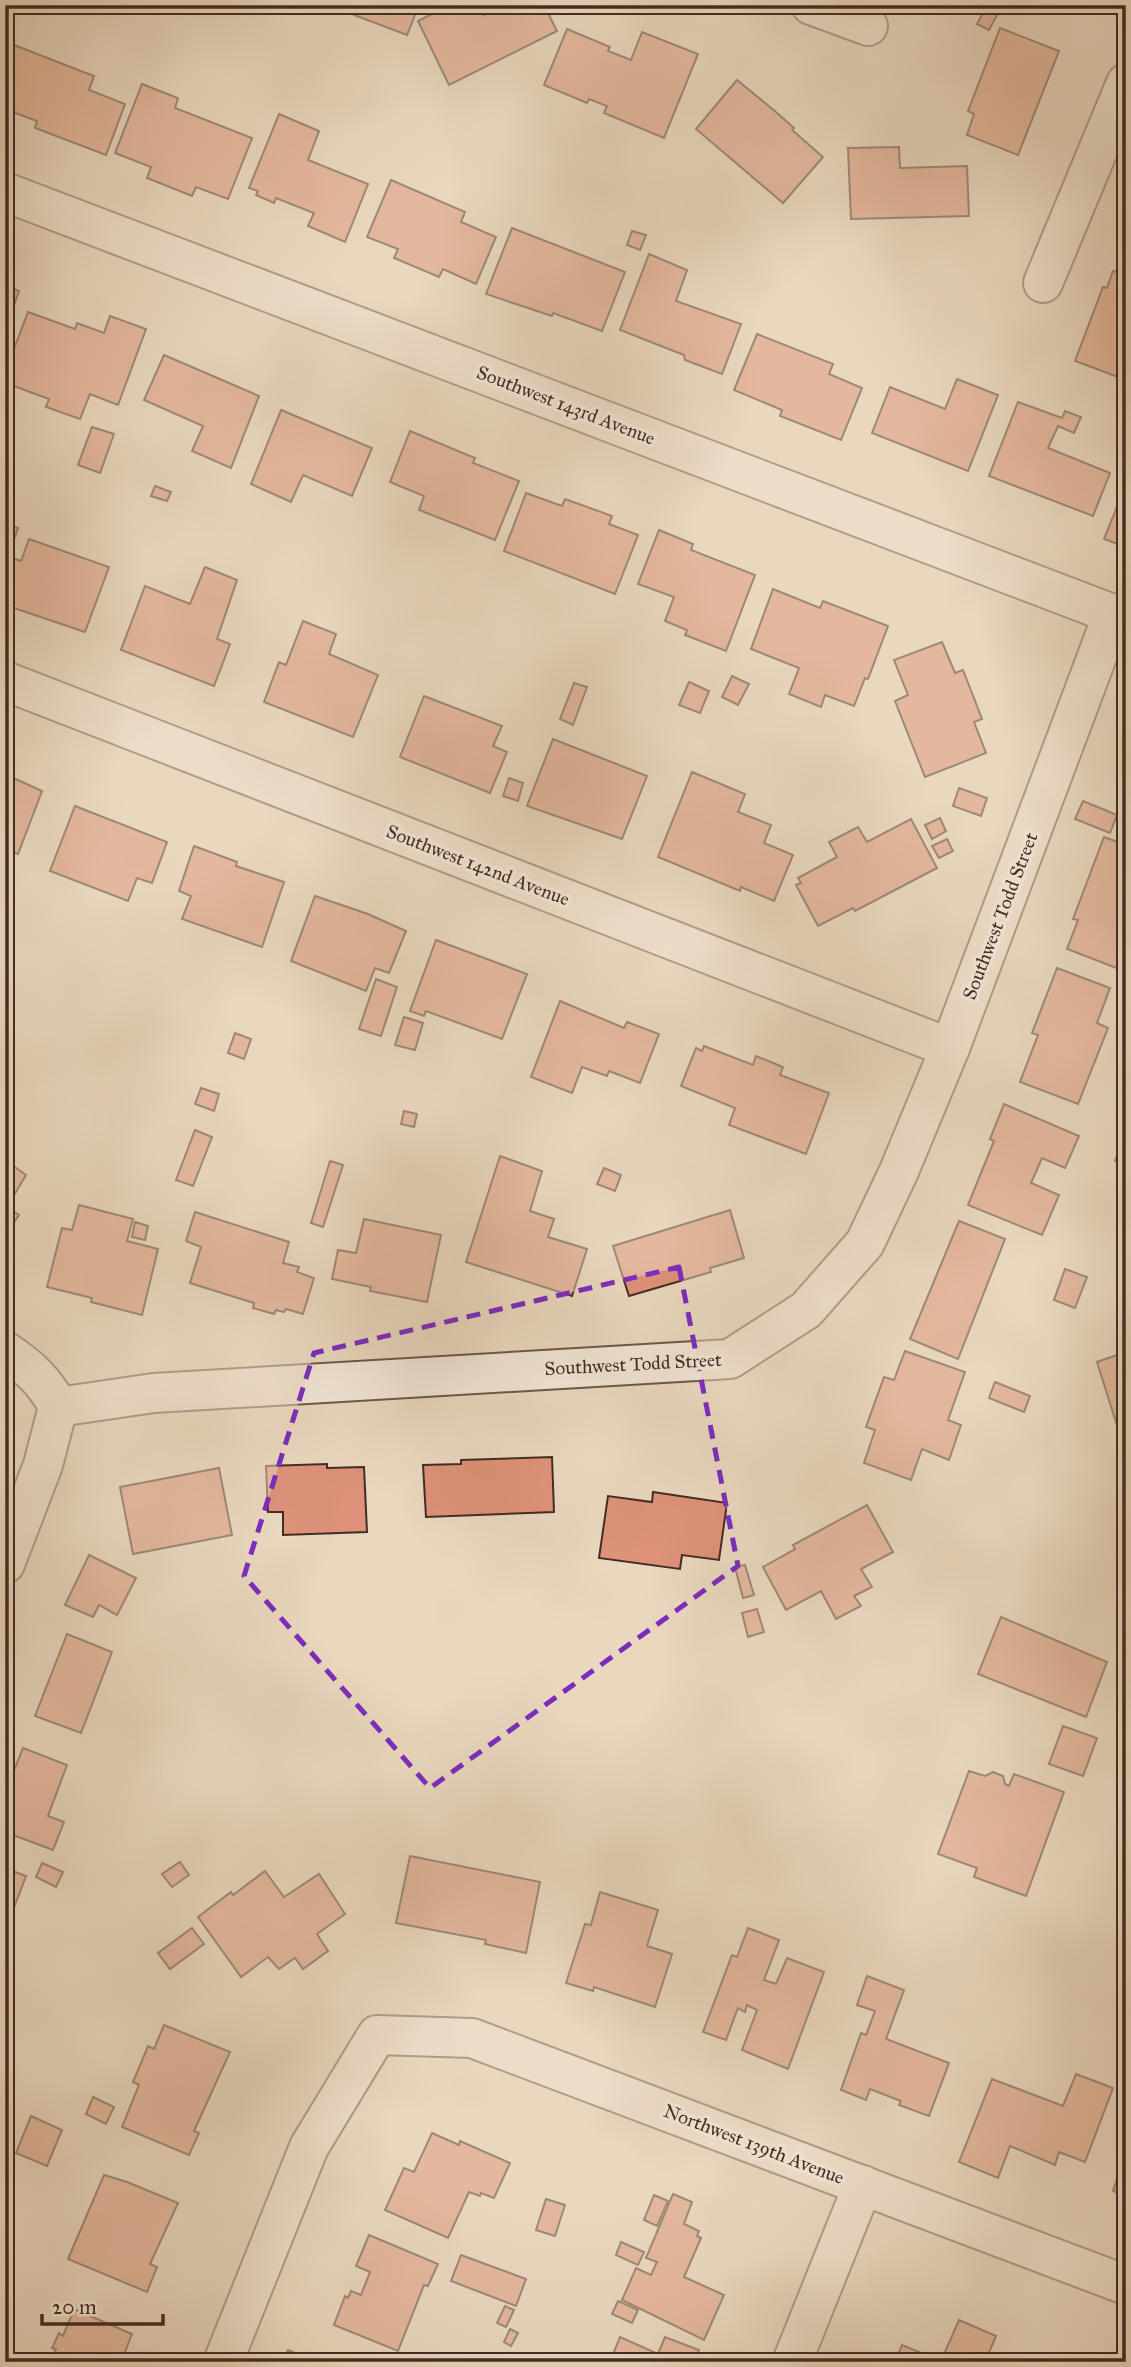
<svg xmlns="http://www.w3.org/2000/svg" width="1131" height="2367" font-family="'IM FELL Great Primer',serif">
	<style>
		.building { fill: #dd9279; stroke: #432c23; stroke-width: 2 }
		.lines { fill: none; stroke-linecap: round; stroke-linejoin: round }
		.street-casing { stroke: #6c574a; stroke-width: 42 }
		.street { stroke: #f1e5d5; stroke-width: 38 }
		.marked { fill: none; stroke: #7b2cbf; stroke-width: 5; stroke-dasharray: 14 9; stroke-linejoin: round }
		.labels { text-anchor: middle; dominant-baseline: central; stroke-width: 7; stroke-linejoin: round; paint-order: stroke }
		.street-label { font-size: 19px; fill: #432c23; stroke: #f1e5d5 }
	</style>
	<rect width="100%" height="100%" fill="#e9d7be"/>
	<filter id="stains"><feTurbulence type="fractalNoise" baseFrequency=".00286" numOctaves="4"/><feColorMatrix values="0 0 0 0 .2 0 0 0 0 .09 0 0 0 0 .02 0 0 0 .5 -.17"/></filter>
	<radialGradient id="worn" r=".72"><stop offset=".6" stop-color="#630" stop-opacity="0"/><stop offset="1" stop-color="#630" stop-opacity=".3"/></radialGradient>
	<g class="building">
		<path d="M350 5H419L407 35 354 15 357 8Z"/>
		<path d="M450 5H480L484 15 503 5H544L557 31 449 85 418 21Z"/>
		<path d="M986 7 998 13 989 30 977 24Z"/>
		<path d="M1000 28 1059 51 1018 155 967 135 974 114 968 111Z"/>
		<path d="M567 29 610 47 608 51 631 60 642 32 698 54 664 138 604 113 607 106 589 99 587 103 544 85Z"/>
		<path d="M14 45 94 76 89 90 125 104 106 155 35 128 37 121 5 109V68Z"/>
		<path d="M737 80 776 112 794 128 792 130 823 157 783 203 696 129Z"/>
		<path d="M142 84 178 98 175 108 252 138 228 199 196 187 192 196 147 178 151 167 115 153Z"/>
		<path d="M279 114 319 131 308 160 368 184 345 242 308 226 314 213 276 198 274 203 256 195 258 191 249 188Z"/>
		<path d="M899 147 900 168 967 166 969 216 851 219 848 148Z"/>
		<path d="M391 180 465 212 461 222 496 237 476 284 443 269 439 277 394 258 398 249 367 237Z"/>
		<path d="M512 228 625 272 602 331 553 313 552 316 486 294Z"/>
		<path d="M632 231 646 235 640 250 627 245Z"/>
		<path d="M649 254 687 270 676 301 741 324 722 374 685 360 684 355 620 330Z"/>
		<path d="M1113 271 1126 275V380L1075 361 1103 287 1107 288Z"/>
		<path d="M5 285 19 291 5 331Z"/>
		<path d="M28 312 75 329 77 323 104 333 110 316 146 329 118 405 90 394 80 419 46 407 49 399 8 384 12 373 6 370Z"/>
		<path d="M757 334 833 364 829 374 862 388 841 440 780 416 782 410 734 390Z"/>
		<path d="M164 355 259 396 231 468 192 451 203 426 144 400Z"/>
		<path d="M957 379 998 395 968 471 872 433 890 387 945 409Z"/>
		<path d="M1018 402 1062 418 1065 411 1081 417 1074 433 1058 426 1048 448 1110 473 1093 516 989 476Z"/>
		<path d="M281 410 372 448 352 496 303 475 291 502 251 484Z"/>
		<path d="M92 427 114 434 100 473 78 465Z"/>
		<path d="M410 431 475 458 473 463 519 481 495 540 419 510 424 496 390 482Z"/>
		<path d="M155 486 171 492 167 501 151 496Z"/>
		<path d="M1125 487 1126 488V547L1104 539Z"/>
		<path d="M526 493 562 506 565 499 612 516 609 524 638 535 615 594 504 551Z"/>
		<path d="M5 523 18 528 9 554 5 552Z"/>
		<path d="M659 530 693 544 691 550 755 575 726 651 685 635 687 630 665 621 674 597 638 584Z"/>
		<path d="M29 539 109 567 85 632 5 605V560L7 556 21 561Z"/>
		<path d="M205 567 237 580 217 639 230 644 214 686 121 650 145 586 190 604Z"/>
		<path d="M773 589 820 608 823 601 888 626 868 679 865 678 854 706 825 695 821 707 789 694 799 668 751 649Z"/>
		<path d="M303 621 336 634 329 654 378 675 353 737 264 702 279 662 286 665Z"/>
		<path d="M942 642 955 673 963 670 982 719 974 722 986 753 925 777 895 701 908 695 894 660Z"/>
		<path d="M732 676 749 684 738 705 722 697Z"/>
		<path d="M689 682 709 691 700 713 679 705Z"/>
		<path d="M574 683 587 687 573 725 560 719Z"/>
		<path d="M424 696 502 726 493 746 507 752 490 793 400 757Z"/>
		<path d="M553 739 647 776 622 839 527 806Z"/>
		<path d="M692 772 745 794 738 812 771 825 764 843 793 855 774 901 741 887 740 891 658 857Z"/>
		<path d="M5 774 42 791 18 854 5 849Z"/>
		<path d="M509 778 523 783 518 801 503 796Z"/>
		<path d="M959 788 987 798 981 816 953 806Z"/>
		<path d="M1083 801 1117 815 1110 833 1075 819Z"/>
		<path d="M75 806 167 842 152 883 137 878 128 901 50 871Z"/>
		<path d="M940 818 946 831 932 839 925 825Z"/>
		<path d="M911 819 937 868 855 911 853 908 818 926 796 885 801 883 798 878 837 857 829 842 858 827 867 842Z"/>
		<path d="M1104 837 1126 845V952L1119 969 1067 949 1078 920 1073 919Z"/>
		<path d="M947 839 953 851 939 858 932 846Z"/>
		<path d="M194 846 237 862 236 866 284 882 262 947 182 919 191 896 179 891Z"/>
		<path d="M315 896 368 914 406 931 389 973 375 968 366 991 291 961Z"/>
		<path d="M436 940 527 974 502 1039 426 1011 424 1016 410 1011Z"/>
		<path d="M1057 968 1110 988 1097 1023 1108 1028 1078 1104 1020 1082 1038 1035 1032 1033Z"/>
		<path d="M376 979 397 987 381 1036 359 1029Z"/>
		<path d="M560 1001 624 1028 627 1022 659 1034 640 1083 609 1071 607 1076 582 1067 572 1093 531 1077Z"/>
		<path d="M404 1017 423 1023 415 1050 395 1045Z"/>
		<path d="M235 1033 251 1039 244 1059 228 1053Z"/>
		<path d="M704 1046 753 1065 756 1056 783 1067 780 1075 829 1093 806 1154 729 1125 735 1108 681 1086 696 1048 702 1051Z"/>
		<path d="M201 1088 219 1094 214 1111 195 1104Z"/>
		<path d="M1004 1104 1079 1136 1065 1168 1042 1158 1031 1183 1059 1195 1042 1235 968 1205 994 1141 990 1139Z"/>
		<path d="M404 1111 417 1114 414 1127 401 1124Z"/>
		<path d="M195 1130 212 1137 193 1186 176 1180Z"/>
		<path d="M1121 1145 1126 1146V1165L1115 1161Z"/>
		<path d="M500 1156 542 1171 530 1211 554 1219 548 1237 587 1249 572 1296 466 1262Z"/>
		<path d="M5 1160 26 1175 7 1207 19 1215 5 1236Z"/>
		<path d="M330 1161 343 1165 323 1227 311 1223Z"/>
		<path d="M604 1168 621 1175 615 1191 597 1184Z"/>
		<path d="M79 1205 133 1219 127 1241 158 1249 142 1315 91 1302 92 1298 47 1287 62 1228 72 1230Z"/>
		<path d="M730 1210 744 1258 710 1268 711 1272 629 1296 613 1246Z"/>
		<path d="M195 1212 289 1242 283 1263 299 1267 297 1272 314 1278 303 1314 286 1309 284 1312 276 1310 274 1314 253 1308 254 1303 190 1283 201 1247 186 1241Z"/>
		<path d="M364 1219 441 1235 427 1302 370 1291 371 1287 332 1279 338 1250 356 1253Z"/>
		<path d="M959 1221 1005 1239 958 1359 910 1339Z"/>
		<path d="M135 1222 148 1226 145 1240 132 1237Z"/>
		<path d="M1065 1269 1087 1277 1075 1308 1054 1300Z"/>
		<path d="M905 1351 965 1372 948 1420 961 1425 949 1460 922 1449 911 1480 864 1463 875 1430 866 1427 884 1377 894 1380Z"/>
		<path d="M1126 1352V1433L1120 1435 1097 1362Z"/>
		<path d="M995 1382 1030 1396 1024 1412 989 1398Z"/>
		<path d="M552 1457 554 1512 426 1517 423 1465 461 1464V1460Z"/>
		<path d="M327 1464V1468L364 1467 367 1532 283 1535V1512H268L266 1466Z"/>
		<path d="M219 1468 232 1535 133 1554 120 1487Z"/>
		<path d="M653 1492 727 1503 719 1560 682 1555 680 1569 599 1558 608 1496 652 1502Z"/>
		<path d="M867 1505 893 1552 861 1569 872 1587 854 1596 861 1606 836 1619 821 1591 786 1610 763 1567 795 1549 793 1545Z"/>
		<path d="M89 1555 136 1578 117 1615 99 1605 93 1617 65 1605Z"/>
		<path d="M745 1565 754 1595 743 1598 735 1567Z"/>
		<path d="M757 1609 764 1632 748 1637 742 1613Z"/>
		<path d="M1001 1617 1107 1662 1086 1717 978 1674Z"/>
		<path d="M67 1634 112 1652 81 1733 35 1716Z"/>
		<path d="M1063 1726 1097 1738 1083 1776 1049 1764Z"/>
		<path d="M23 1748 67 1765 48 1816 64 1822 53 1850 5 1832V1793Z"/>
		<path d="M969 1771 985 1776 993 1772 1003 1776 1005 1784 1009 1786 1014 1774 1064 1792 1026 1896 974 1877 977 1868 938 1854Z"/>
		<path d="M410 1856 540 1882 526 1953 485 1944 486 1940 396 1923Z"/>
		<path d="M180 1862 189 1875 172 1887 162 1874Z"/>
		<path d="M42 1863 63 1872 56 1887 36 1877Z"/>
		<path d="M5 1868 26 1876 5 1931Z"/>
		<path d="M265 1871 284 1897 319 1874 345 1914 317 1934 328 1951 303 1969 295 1958 279 1969 268 1957 241 1977 198 1917 231 1892 233 1895Z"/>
		<path d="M600 1892 658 1910 647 1946 672 1954 655 2007 594 1987 593 1991 566 1983 585 1924 591 1925Z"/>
		<path d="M192 1928 204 1944 170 1969 158 1953Z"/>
		<path d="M748 1928 779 1940 764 1980 776 1984 787 1958 824 1972 788 2069 742 2050 757 2010 747 2005 745 2012 738 2008 726 2040 703 2032 732 1955 737 1957Z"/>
		<path d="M867 1976 904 1990 886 2039 949 2063 929 2116 899 2105 901 2101 870 2089 866 2100 841 2090 861 2033 866 2035 875 2011 857 2005Z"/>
		<path d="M164 2025 230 2052 194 2131 199 2133 189 2155 122 2127 139 2085 133 2082 148 2046 154 2049Z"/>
		<path d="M1076 2074 1113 2088 1085 2162 1059 2152 1055 2165 1010 2146 998 2178 959 2162 992 2079 1063 2106Z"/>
		<path d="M93 2097 114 2107 106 2124 86 2114Z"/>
		<path d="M31 2116 62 2130 47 2166 16 2153Z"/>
		<path d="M432 2133 459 2145 460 2141 510 2163 494 2198 481 2193 480 2196 469 2192 448 2238 385 2210 404 2168 414 2172Z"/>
		<path d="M1122 2164 1126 2165V2196L1113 2191Z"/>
		<path d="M104 2175 127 2182 178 2203 150 2264 157 2267 147 2292 68 2259Z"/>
		<path d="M673 2194 692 2202 684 2224 699 2231 697 2236 701 2238 684 2277 724 2295 704 2340 622 2300 636 2268 651 2275 657 2262 646 2258Z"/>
		<path d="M654 2195 668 2201 657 2226 644 2220Z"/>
		<path d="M546 2199 565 2205 555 2236 536 2230Z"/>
		<path d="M369 2235 438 2264 428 2286 424 2285 398 2351 334 2325 345 2296 348 2298 351 2291 361 2295 370 2272 356 2266Z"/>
		<path d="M621 2242 644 2252 638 2265 616 2255Z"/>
		<path d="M461 2255 526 2279 516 2306 451 2281Z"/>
		<path d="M618 2301 638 2310 632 2323 612 2314Z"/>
		<path d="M505 2306 514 2310 506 2327 497 2323Z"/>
		<path d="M74 2309 132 2334 121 2362H50L56 2349 52 2348 59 2333 63 2336Z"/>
		<path d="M959 2320 996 2336 985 2362H895L902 2345 941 2361Z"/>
		<path d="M510 2329 518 2333 511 2346 504 2342Z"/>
		<path d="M620 2337 658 2354 665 2337 699 2350 694 2362H617L611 2359Z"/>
		<path d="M288 2350 316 2362H283Z"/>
	</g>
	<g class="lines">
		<g class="street-casing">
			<g id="street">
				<path d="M811 5 868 26"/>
				<path d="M5 192 1126 619"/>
				<path d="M1043 283 1126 83"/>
				<path d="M5 681 950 1048"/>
				<path d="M5 1351C28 1366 46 1382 58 1407"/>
				<path d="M5 1564 43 1465 58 1407 154 1393 730 1359 806 1310 865 1243 899 1171 950 1048 1113 614"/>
				<path d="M223 2362 309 2147 377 2035 472 2038 1126 2285"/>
				<path d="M792 2362 863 2185"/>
			</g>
		</g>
		<use href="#street" class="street"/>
	</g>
	<path d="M0 0H1131V2367H0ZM679 1267 738 1566 430 1788 244 1576 314 1353Z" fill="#e9d7be" fill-opacity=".55" fill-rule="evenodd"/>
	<path class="marked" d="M679 1267 738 1566 430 1788 244 1576 314 1353Z"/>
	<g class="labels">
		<g class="street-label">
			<text transform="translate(566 405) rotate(21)">Southwest 143rd Avenue</text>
			<text transform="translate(478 865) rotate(21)">Southwest 142nd Avenue</text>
			<text transform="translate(1000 916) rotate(-69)">Southwest Todd Street</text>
			<text transform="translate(633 1364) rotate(-3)">Southwest Todd Street</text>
			<text transform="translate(754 2144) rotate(21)">Northwest 139th Avenue</text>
		</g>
	</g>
	<rect width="1131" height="2367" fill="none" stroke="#e9d7be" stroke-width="28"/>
	<rect x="7" y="7" width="1117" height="2353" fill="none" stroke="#432c23" stroke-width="3.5"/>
	<rect x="14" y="14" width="1103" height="2339" fill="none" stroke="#432c23" stroke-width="2"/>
	<path d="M42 2314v10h121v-10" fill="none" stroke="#432c23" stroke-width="3.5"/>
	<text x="52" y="2314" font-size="21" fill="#432c23" stroke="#f1e5d5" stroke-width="5" paint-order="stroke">20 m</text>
	<rect width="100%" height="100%" filter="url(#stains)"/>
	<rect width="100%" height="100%" fill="url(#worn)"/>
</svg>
